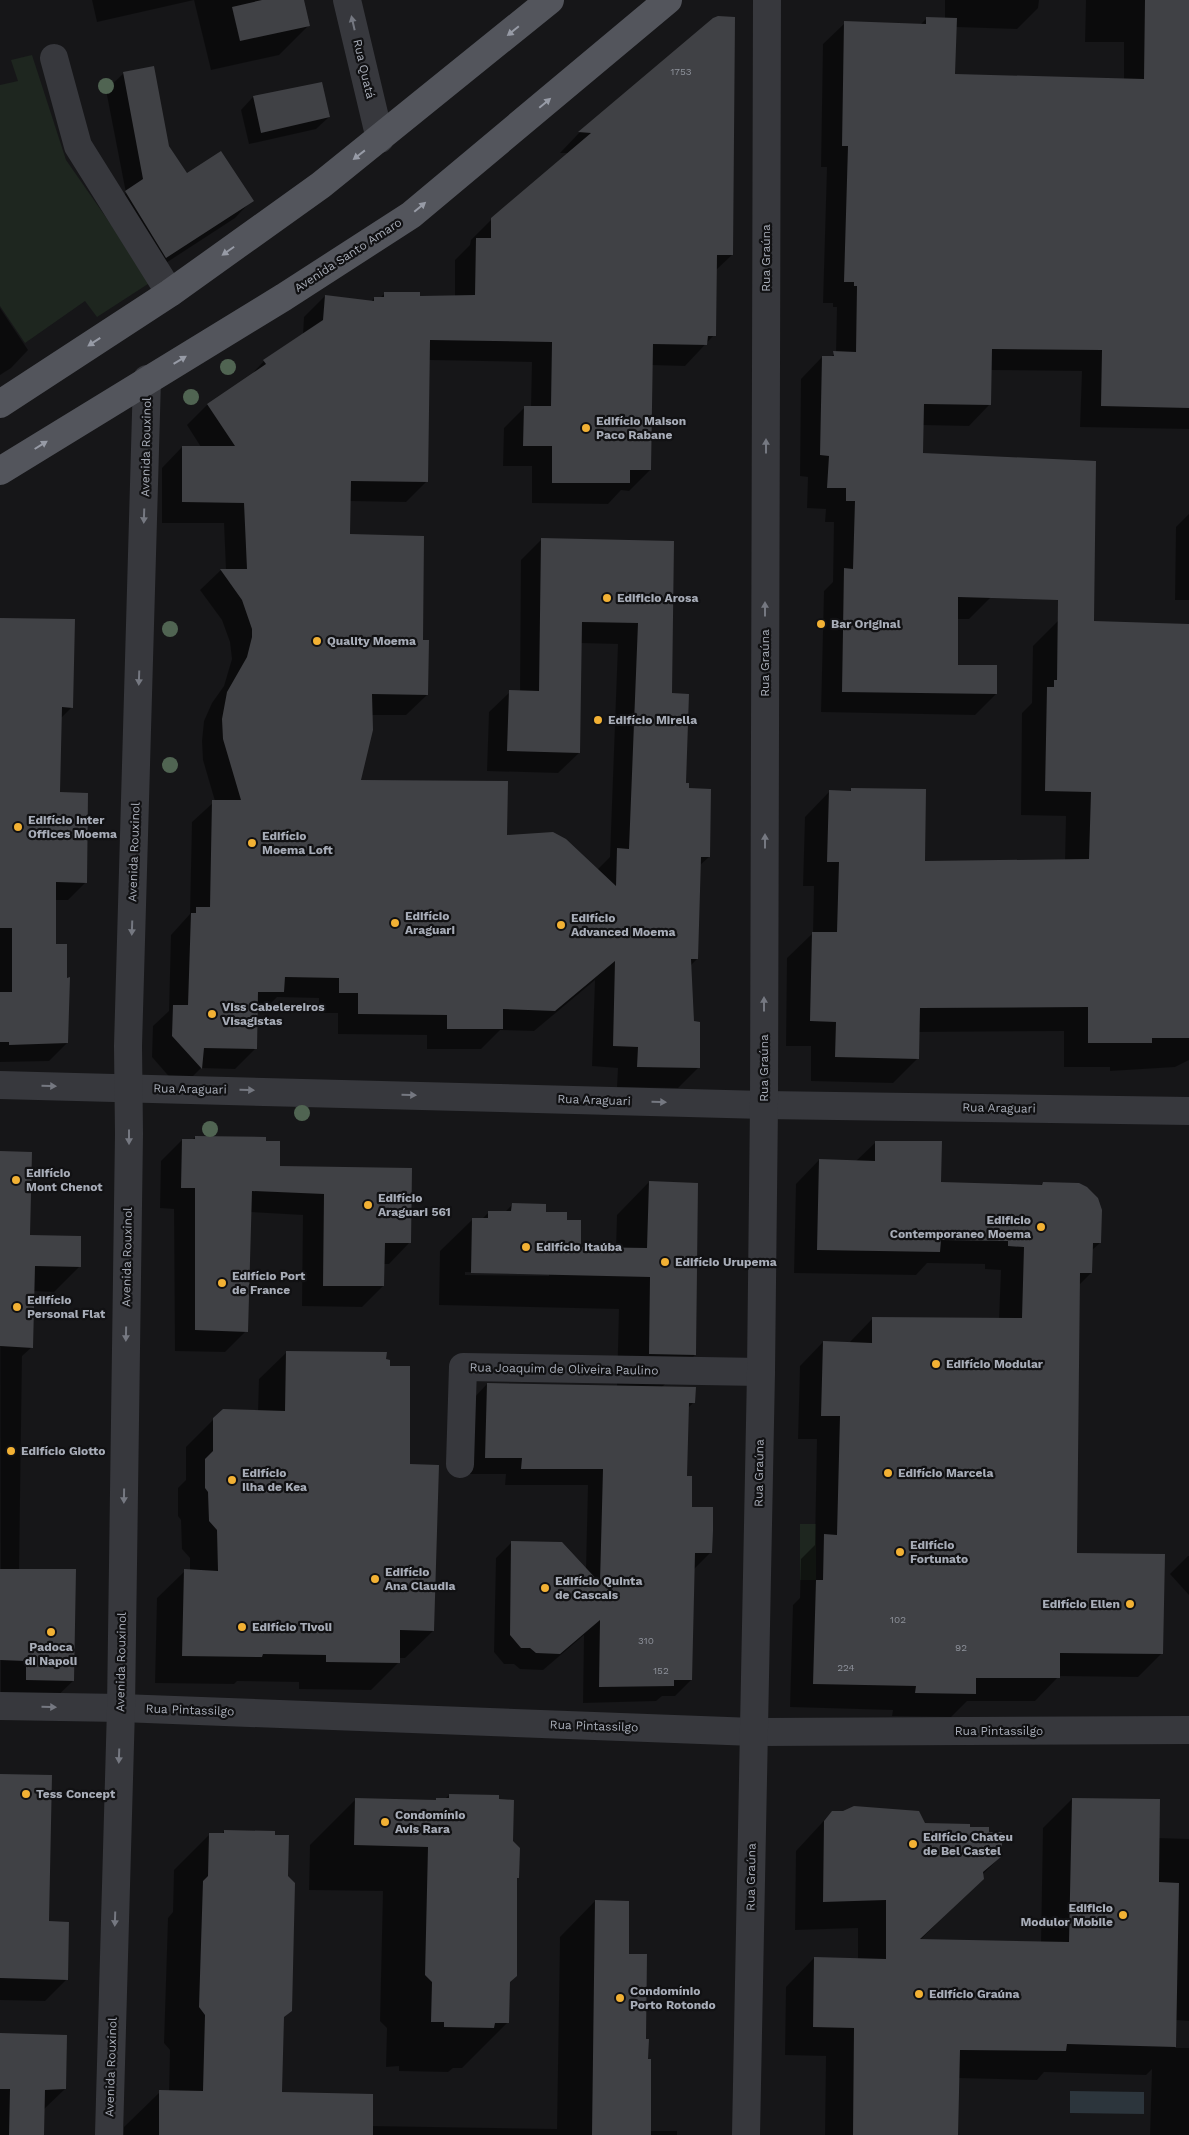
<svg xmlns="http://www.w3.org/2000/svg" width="1189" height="2135" font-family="'Work Sans',sans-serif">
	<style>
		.green { fill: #1e261f }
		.water { fill: #2c353c }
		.shadow { fill: #0007; fill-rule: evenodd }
		.building { fill: #404145 }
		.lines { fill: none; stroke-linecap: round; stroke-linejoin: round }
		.minor { stroke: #37383d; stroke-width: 28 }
		.major { stroke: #53555c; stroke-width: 28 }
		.tree { fill: #506452 }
		.oneway { fill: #757881 }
		.oneway2 { fill: #979ba6 }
		.poi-dot { fill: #f2b134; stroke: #111113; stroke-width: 2 }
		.labels { text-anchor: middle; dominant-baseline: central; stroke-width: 4.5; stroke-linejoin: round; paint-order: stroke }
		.number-label { font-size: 10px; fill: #8e929b }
		.street-label { font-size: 12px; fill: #a8adb8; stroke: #111113 }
		.poi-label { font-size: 12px; font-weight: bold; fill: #a8adb8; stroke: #111113; text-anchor: start }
	</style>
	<rect width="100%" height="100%" fill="#161618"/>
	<g class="green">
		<path d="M32 55 66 160 151 282 97 317 85 301 25 343 0 306V85L18 81 11 60Z"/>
		<rect x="800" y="1524" width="16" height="56"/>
	</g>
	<path class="water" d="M1070 2091 1144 2092V2114L1070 2113Z"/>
	<g class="shadow">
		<path d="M92 0H194L97 22Z"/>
		<path d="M194 0H302L308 26 279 55 211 70Z"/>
		<path d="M945 0H1039L1038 8 1017 29 956 27 953 75 1124 79V42H1085L1086 0H1189V429L1080 427 1082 371 990 370V404L969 426 922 425 921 454 990 598 969 619H957V666L996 694 975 715 821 712 824 591 833 582 834 522H825L826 509 807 508 808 477 800 476 801 379 822 357 829 358 836 353 837 307H833V303H823L827 167H821L823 44 845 23 920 25 926 19H945Z"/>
		<path d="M714 19 732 255 716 270 714 335 685 366 651 365 650 470 629 491 621 490 608 504 532 503V466H503L504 428 525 407H531L532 362 429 360 427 481 406 502 350 501 349 536 422 641 427 695 406 715H372L359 781 597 870 610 857 618 644 580 643 579 753 558 773 487 771 489 712 510 692H520L521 560 542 539 673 542 671 694 685 785 709 857 699 866 697 959 690 966 693 1022 699 1067 678 1088 617 1087 618 1068 592 1066 595 980 534 1031 500 1030 481 1049H427V1035L338 1034V1013H319V998L277 997 262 1012H256V1048L235 1069 201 1068 180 1089 152 1057 153 1026 169 1011 171 935 190 914 192 822 215 801 203 760 202 741 204 721 212 703 224 686 232 659 230 642 222 620 200 590 221 570H226L224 523H162V468L182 447H201L187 425 207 405 250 376 264 361 303 335 304 317 325 296 371 302 374 298 379 299 385 293 419 298 455 297V260L470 245 471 240 492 219 569 153H560L579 133Z"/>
		<path d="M124 73 187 175 252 200 235 218 149 274 108 210 126 193 106 90Z"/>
		<path d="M253 97 329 117 316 129 249 144 241 110Z"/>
		<path d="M0 308 28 350 11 368 0 375Z"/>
		<path d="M1189 514V600H1175L1176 527Z"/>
		<path d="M0 619 72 707 60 719 59 794 86 882 68 900H55L54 945 67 1043 49 1061 0 1062Z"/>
		<path d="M1058 621 1189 625V1060L1175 1067 1110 1071V1067H1064V1031L918 1032V1058L893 1083 811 1081V1046H786L787 958 813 933 814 886H803L805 817 829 792H849L852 789 923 862 1065 861 1066 816 1021 815 1022 713 1032 703 1033 646Z"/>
		<path d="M195 1137 279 1167 410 1242 389 1264H383V1286L362 1307 302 1306 303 1215 250 1212 246 1331 225 1352 175 1351 174 1209 160 1208 161 1161 182 1140H192Z"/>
		<path d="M876 1142 940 1184 1040 1186 1043 1183 1100 1243 1091 1251V1273L1079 1285 1076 1554 1161 1654 1138 1677 1059 1676 1035 1701H967L951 1717 892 1716 893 1710 790 1707 793 1605 800 1598 801 1559 815 1545 817 1439H798L800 1366 823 1342 849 1343 873 1318 999 1319 1001 1270 985 1269V1264L927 1263 916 1275 794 1273 796 1184 819 1160 856 1161Z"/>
		<path d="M0 1152 28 1236 80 1266 54 1292 33 1291 32 1347 22 1356 19 1570 73 1681 47 1706 1 1704Z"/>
		<path d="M649 1182 695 1355 662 1387 694 1402 687 1409 686 1477 691 1509 711 1552 694 1569 691 1680 675 1696H662L656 1701 583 1703 584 1635 543 1670 520 1669 514 1664H504L494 1652 496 1558 512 1542 586 1569 588 1485H505L506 1474H469L471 1401 487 1384 617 1386 619 1309 439 1305 440 1251 473 1219H482L489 1212H505L512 1205 545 1213 566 1221 580 1248 616 1249 617 1215ZM465 1272 549 1274V1276L465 1275Z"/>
		<path d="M287 1352 385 1361 389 1367 408 1466 433 1631 405 1658H399V1662L371 1690 299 1689V1682L237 1681 234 1684 155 1683 157 1598 185 1571H190V1558L182 1549 181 1520 178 1516V1488L186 1480V1447L214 1419 258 1411 259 1379Z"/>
		<path d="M1188 1556H1189V1595L1170 1574Z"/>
		<path d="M0 1775 67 1979 45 2001 0 2000Z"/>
		<path d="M449 1795 512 1841 518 1877 515 1880 508 2022 462 2068H453L448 2072 399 2071V2066L386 2067 387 2028 380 2021 383 1891 309 1890 310 1845 356 1799 435 1801 445 1799Z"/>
		<path d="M1072 1799 1158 1838 1189 1839V2021L1176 2020 1175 2048H1189V2135H1150L1152 2069 1146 2075 1044 2072 1037 2080 958 2078 957 2135H825L826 2056 785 2055 786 1987 814 1958 858 1959V1928L795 1930 796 1851 832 1812 969 1828 987 1834 1001 1856 982 1875V1879L919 1941 1041 1943 1043 1828Z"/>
		<path d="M224 1831 283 2017 281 2093 371 2126 557 2129 560 1937 595 1901 628 1955 647 2061 650 2131H677V2135H124V2127L160 2092H169L170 2050 164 2043 168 1918 173 1912 174 1870 210 1834 221 1835Z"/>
		<path d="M0 2034 65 2089 43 2110V2135H0Z"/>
	</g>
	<g class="building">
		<path d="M262 0H304L310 26 240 41 232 7Z"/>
		<path d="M1145 0H1189V408L1101 406 1102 350 992 349 991 405 924 404 923 453 1096 461 1094 621 1189 624V1038H1152V1043H1088V1007L920 1008 919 1059 835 1057 836 1022 810 1021 812 932H837L839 862H827L829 790 851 791V788L926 789 925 861 1089 859 1091 792 1045 791 1047 687H1054V680H1057L1058 600 958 597V665H997V694L842 692 844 568 853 569 855 501H846V488H827L829 456 820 455 822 356H834L833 351 856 352 857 286H854V282H844L848 146H842L844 21 926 24V17L957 18 955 74 1144 79Z"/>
		<path d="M718 16 735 17 733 255H717L716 336H708L707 345 653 344 651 470H630V483H552V446H523L524 406H551L552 342 430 340 428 482 351 481 350 534 424 536 423 640H429L428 695 372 694 373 730 361 780 508 781 507 835 553 832 566 839 616 886 617 848 629 849 638 623 582 622 580 753 507 751 509 690 539 691 541 538 674 541 672 693 689 694 686 783H689V788L711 789 710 857H701L698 959H691L694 1021 700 1022V1068L637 1067 638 1047 613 1046 615 961 555 1011 503 1009V1029H447V1015L358 1014V993H339V978L285 977 284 992H258L257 1049 204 1048 202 1069 172 1036 173 1005H188L191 913H196V907H210L212 800H241L223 739 222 719 227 692 247 657 252 637V629L242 600 220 569H247L244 503 182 502V446H235L207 404 266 364 263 360 323 320 325 295 374 301V297H384V292H420V296L475 295 476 238H491V218L591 133 578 132 713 18Z"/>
		<path d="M154 66 169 146 187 173 221 151 254 201 166 258 125 191 143 179 123 72Z"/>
		<path d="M322 82 330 117 261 133 253 96Z"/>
		<path d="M0 618 75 619 73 708 62 707 60 792 88 793 87 883 56 882V944H67V978L70 977 68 1043 9 1045V1042H0V992H12V928H0Z"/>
		<path d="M195 1136 266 1137V1141H280V1166L412 1168 411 1243H385L384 1286H323L324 1194 252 1191 248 1332 195 1330V1188H181L182 1139H195Z"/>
		<path d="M875 1141H942L941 1182 1042 1185 1043 1182 1079 1183 1087 1187 1098 1198 1102 1210 1101 1243H1093L1092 1273H1080L1077 1553 1165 1554 1163 1654 1060 1653V1678H976V1694L915 1693 916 1686 813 1684 816 1580H823L824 1534 837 1535 840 1416H821L823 1341 872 1343V1317L1022 1318 1024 1247 1008 1246V1241L941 1240 940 1252 817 1250 819 1159 875 1161Z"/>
		<path d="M0 1151 32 1152 30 1235 81 1236V1267L35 1266 33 1348 0 1346Z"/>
		<path d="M649 1181 698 1183 696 1355 649 1354 650 1277 471 1273 472 1218H488V1211H511L512 1203 546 1204V1212H567V1220H581V1247L647 1248Z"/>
		<path d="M286 1351 387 1352 386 1359 390 1360V1366H410V1464L439 1465 434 1631 400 1630V1663L326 1662V1655L263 1654 262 1657 182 1656 184 1569 218 1571 217 1530 209 1521 208 1492 205 1488V1459L213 1451V1418L223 1409 285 1411Z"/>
		<path d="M487 1383 696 1387 695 1403H689L687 1476H692V1507H713V1531L712 1553H695L692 1680H674V1686L599 1687 600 1620 560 1654 536 1653 530 1648H521L510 1635 511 1541 562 1542 600 1583 603 1469H521L522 1458H485Z"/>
		<path d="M0 1569H76L74 1681 26 1680V1661L0 1660Z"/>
		<path d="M0 1774 52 1775 49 1921 69 1922 68 1980 0 1978Z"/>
		<path d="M449 1794 499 1795V1799L514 1800 513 1841 520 1848 519 1878H517V1976L510 1982 509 2023H495L494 2028 444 2027V2022H431L432 1982 425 1975 428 1847 354 1845 355 1798 436 1800V1798H449Z"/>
		<path d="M1072 1798 1160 1799 1159 1882 1179 1883 1176 2047 1067 2044 1066 2051 960 2050 958 2135H853L854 2028 813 2027 814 1957 886 1959V1900L823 1902 824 1821 832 1811H843L854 1806 919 1811 925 1823 970 1824V1827H989V1832H1002V1856L983 1872 984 1879 920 1939 1069 1942Z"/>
		<path d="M224 1830 275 1831V1835H289L288 1876 295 1883 292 2011 284 2017 282 2092 373 2094V2135H159V2090L203 2091 205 2015 199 2007 203 1881 208 1876 209 1833H224Z"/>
		<path d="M595 1900 629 1901V1954H647L646 2039H649L648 2059H651V2135H592Z"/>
		<path d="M0 2033 67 2035 66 2089 45 2090 44 2135H9L10 2089H0Z"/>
	</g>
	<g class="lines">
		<g class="minor">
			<path d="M347 0 380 139"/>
			<path d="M54 58 78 146 170 293"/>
			<path d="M0 1085 764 1105 1189 1111"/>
			<path d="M460 1464 463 1367 761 1372"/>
			<path d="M0 1706 121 1708 754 1732 1189 1730"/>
			<path d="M109 2135 121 1708 129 1134 128 1046 147 379"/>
			<path d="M746 2135 761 1372 764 1105 767 0"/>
		</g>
		<g class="major">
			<path d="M0 404 170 293 321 185 550 0"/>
			<path d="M0 471 284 297 411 215 668 0"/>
		</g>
	</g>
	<g class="tree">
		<circle cx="106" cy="86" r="8"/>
		<circle cx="228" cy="367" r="8"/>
		<circle cx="191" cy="397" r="8"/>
		<circle cx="170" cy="629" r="8"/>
		<circle cx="170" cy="765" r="8"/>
		<circle cx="302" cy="1113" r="8"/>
		<circle cx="210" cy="1129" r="8"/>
	</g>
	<defs><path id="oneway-solid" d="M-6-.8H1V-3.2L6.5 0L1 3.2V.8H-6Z" transform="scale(1.25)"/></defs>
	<g class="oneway">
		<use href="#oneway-solid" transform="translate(353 23) rotate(-103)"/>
		<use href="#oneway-solid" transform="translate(766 446) rotate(-90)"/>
		<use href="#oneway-solid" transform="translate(144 516) rotate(92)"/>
		<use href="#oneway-solid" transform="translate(765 609) rotate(-90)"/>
		<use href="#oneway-solid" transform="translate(139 678) rotate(92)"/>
		<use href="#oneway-solid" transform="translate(765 841) rotate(-90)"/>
		<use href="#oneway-solid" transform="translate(132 928) rotate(92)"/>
		<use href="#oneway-solid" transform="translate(764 1004) rotate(-90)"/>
		<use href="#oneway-solid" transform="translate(49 1086) rotate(1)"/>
		<use href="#oneway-solid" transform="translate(247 1090) rotate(2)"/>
		<use href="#oneway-solid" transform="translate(409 1095) rotate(2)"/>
		<use href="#oneway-solid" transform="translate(659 1102) rotate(2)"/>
		<use href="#oneway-solid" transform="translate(129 1137) rotate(90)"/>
		<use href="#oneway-solid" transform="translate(126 1334) rotate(91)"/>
		<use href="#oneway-solid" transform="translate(124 1496) rotate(91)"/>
		<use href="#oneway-solid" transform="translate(49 1707) rotate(1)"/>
		<use href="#oneway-solid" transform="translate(119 1756) rotate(92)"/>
		<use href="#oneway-solid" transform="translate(115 1919) rotate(92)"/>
	</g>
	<g class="oneway2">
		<use href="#oneway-solid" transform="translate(513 31) rotate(141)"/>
		<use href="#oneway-solid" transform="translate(545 103) rotate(-40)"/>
		<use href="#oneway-solid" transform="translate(359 155) rotate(142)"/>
		<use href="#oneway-solid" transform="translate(420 207) rotate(-40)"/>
		<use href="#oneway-solid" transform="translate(228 251) rotate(145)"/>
		<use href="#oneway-solid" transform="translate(94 342) rotate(147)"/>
		<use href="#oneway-solid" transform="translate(180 360) rotate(-31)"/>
		<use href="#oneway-solid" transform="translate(41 445) rotate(-32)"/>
	</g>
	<g class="poi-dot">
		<circle cx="586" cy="428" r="5"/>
		<circle cx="607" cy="598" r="5"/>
		<circle cx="821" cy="624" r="5"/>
		<circle cx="317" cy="641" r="5"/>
		<circle cx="598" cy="720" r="5"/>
		<circle cx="18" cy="827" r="5"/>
		<circle cx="252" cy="843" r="5"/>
		<circle cx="395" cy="923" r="5"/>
		<circle cx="561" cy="925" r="5"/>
		<circle cx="212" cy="1014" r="5"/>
		<circle cx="16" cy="1180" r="5"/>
		<circle cx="368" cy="1205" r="5"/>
		<circle cx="1041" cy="1227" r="5"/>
		<circle cx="526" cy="1247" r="5"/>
		<circle cx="665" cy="1262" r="5"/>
		<circle cx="222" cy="1283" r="5"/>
		<circle cx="17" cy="1307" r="5"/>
		<circle cx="936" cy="1364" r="5"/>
		<circle cx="11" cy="1451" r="5"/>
		<circle cx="888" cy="1473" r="5"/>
		<circle cx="232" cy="1480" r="5"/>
		<circle cx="900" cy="1552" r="5"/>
		<circle cx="375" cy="1579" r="5"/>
		<circle cx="545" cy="1588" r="5"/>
		<circle cx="1130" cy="1604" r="5"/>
		<circle cx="242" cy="1627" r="5"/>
		<circle cx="51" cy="1632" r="5"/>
		<circle cx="26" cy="1794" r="5"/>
		<circle cx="385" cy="1822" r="5"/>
		<circle cx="913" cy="1844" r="5"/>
		<circle cx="1123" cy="1915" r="5"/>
		<circle cx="919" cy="1994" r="5"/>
		<circle cx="620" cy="1998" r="5"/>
	</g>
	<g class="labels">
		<g class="number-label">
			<text x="681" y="71">1753</text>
			<text x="898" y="1619">102</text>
			<text x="646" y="1640">310</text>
			<text x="961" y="1647">92</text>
			<text x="846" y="1667">224</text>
			<text x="661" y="1670">152</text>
		</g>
		<g class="street-label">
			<text transform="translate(364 69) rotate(77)">Rua Quatá</text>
			<text transform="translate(348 255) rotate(-33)">Avenida Santo Amaro</text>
			<text transform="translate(766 258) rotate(-90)">Rua Graúna</text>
			<text transform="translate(146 447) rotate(-89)">Avenida Rouxinol</text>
			<text transform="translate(765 663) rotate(-90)">Rua Graúna</text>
			<text transform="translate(134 852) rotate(-88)">Avenida Rouxinol</text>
			<text transform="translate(764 1068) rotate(-90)">Rua Graúna</text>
			<text transform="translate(190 1089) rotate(1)">Rua Araguari</text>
			<text transform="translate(594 1100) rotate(2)">Rua Araguari</text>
			<text transform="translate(999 1108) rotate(1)">Rua Araguari</text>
			<text transform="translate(127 1257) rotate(-89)">Avenida Rouxinol</text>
			<text transform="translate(564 1369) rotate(1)">Rua Joaquim de Oliveira Paulino</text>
			<text transform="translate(759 1473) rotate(-89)">Rua Graúna</text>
			<text transform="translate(121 1662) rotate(-89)">Avenida Rouxinol</text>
			<text transform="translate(190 1710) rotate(2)">Rua Pintassilgo</text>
			<text transform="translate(594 1726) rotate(2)">Rua Pintassilgo</text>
			<text x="999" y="1731">Rua Pintassilgo</text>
			<text transform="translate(751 1877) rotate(-89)">Rua Graúna</text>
			<text transform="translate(111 2067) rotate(-88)">Avenida Rouxinol</text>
		</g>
		<g class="poi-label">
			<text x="596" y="421">Edifício Maison<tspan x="596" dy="14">Paco Rabane</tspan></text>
			<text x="617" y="598">Edificio Arosa</text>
			<text x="831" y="624">Bar Original</text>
			<text x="327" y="641">Quality Moema</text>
			<text x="608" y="720">Edifício Mirella</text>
			<text x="28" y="820">Edifício Inter<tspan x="28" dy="14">Offices Moema</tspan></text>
			<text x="262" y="836">Edifício<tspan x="262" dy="14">Moema Loft</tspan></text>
			<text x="405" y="916">Edifício<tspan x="405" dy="14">Araguari</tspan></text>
			<text x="571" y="918">Edifício<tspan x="571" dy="14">Advanced Moema</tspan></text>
			<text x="222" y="1007">Viss Cabelereiros<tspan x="222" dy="14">Visagistas</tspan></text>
			<text x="26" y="1173">Edifício<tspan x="26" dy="14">Mont Chenot</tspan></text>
			<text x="378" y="1198">Edifício<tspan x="378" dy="14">Araguari 561</tspan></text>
			<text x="1031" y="1220" text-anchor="end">Edificio<tspan x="1031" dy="14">Contemporaneo Moema</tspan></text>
			<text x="536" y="1247">Edifício Itaúba</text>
			<text x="675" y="1262">Edifício Urupema</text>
			<text x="232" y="1276">Edifício Port<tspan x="232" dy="14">de France</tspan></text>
			<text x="27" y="1300">Edifício<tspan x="27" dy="14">Personal Flat</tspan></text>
			<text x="946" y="1364">Edifício Modular</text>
			<text x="21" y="1451">Edifício Giotto</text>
			<text x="242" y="1473">Edifício<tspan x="242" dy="14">Ilha de Kea</tspan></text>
			<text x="898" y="1473">Edifício Marcela</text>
			<text x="910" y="1545">Edifício<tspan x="910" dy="14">Fortunato</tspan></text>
			<text x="385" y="1572">Edifício<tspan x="385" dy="14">Ana Claudia</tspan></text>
			<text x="555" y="1581">Edifício Quinta<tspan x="555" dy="14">de Cascais</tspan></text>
			<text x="1120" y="1604" text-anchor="end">Edifício Ellen</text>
			<text x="252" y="1627">Edifício Tivoli</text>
			<text x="51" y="1647" text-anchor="middle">Padoca<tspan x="51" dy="14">di Napoli</tspan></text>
			<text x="36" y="1794">Tess Concept</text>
			<text x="395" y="1815">Condomínio<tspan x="395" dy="14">Avis Rara</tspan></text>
			<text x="923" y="1837">Edifício Chateu<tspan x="923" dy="14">de Bel Castel</tspan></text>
			<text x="1113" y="1908" text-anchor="end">Edificio<tspan x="1113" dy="14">Modulor Mobile</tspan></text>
			<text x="630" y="1991">Condomínio<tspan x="630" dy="14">Porto Rotondo</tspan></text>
			<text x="929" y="1994">Edifício Graúna</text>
		</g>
	</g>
</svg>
